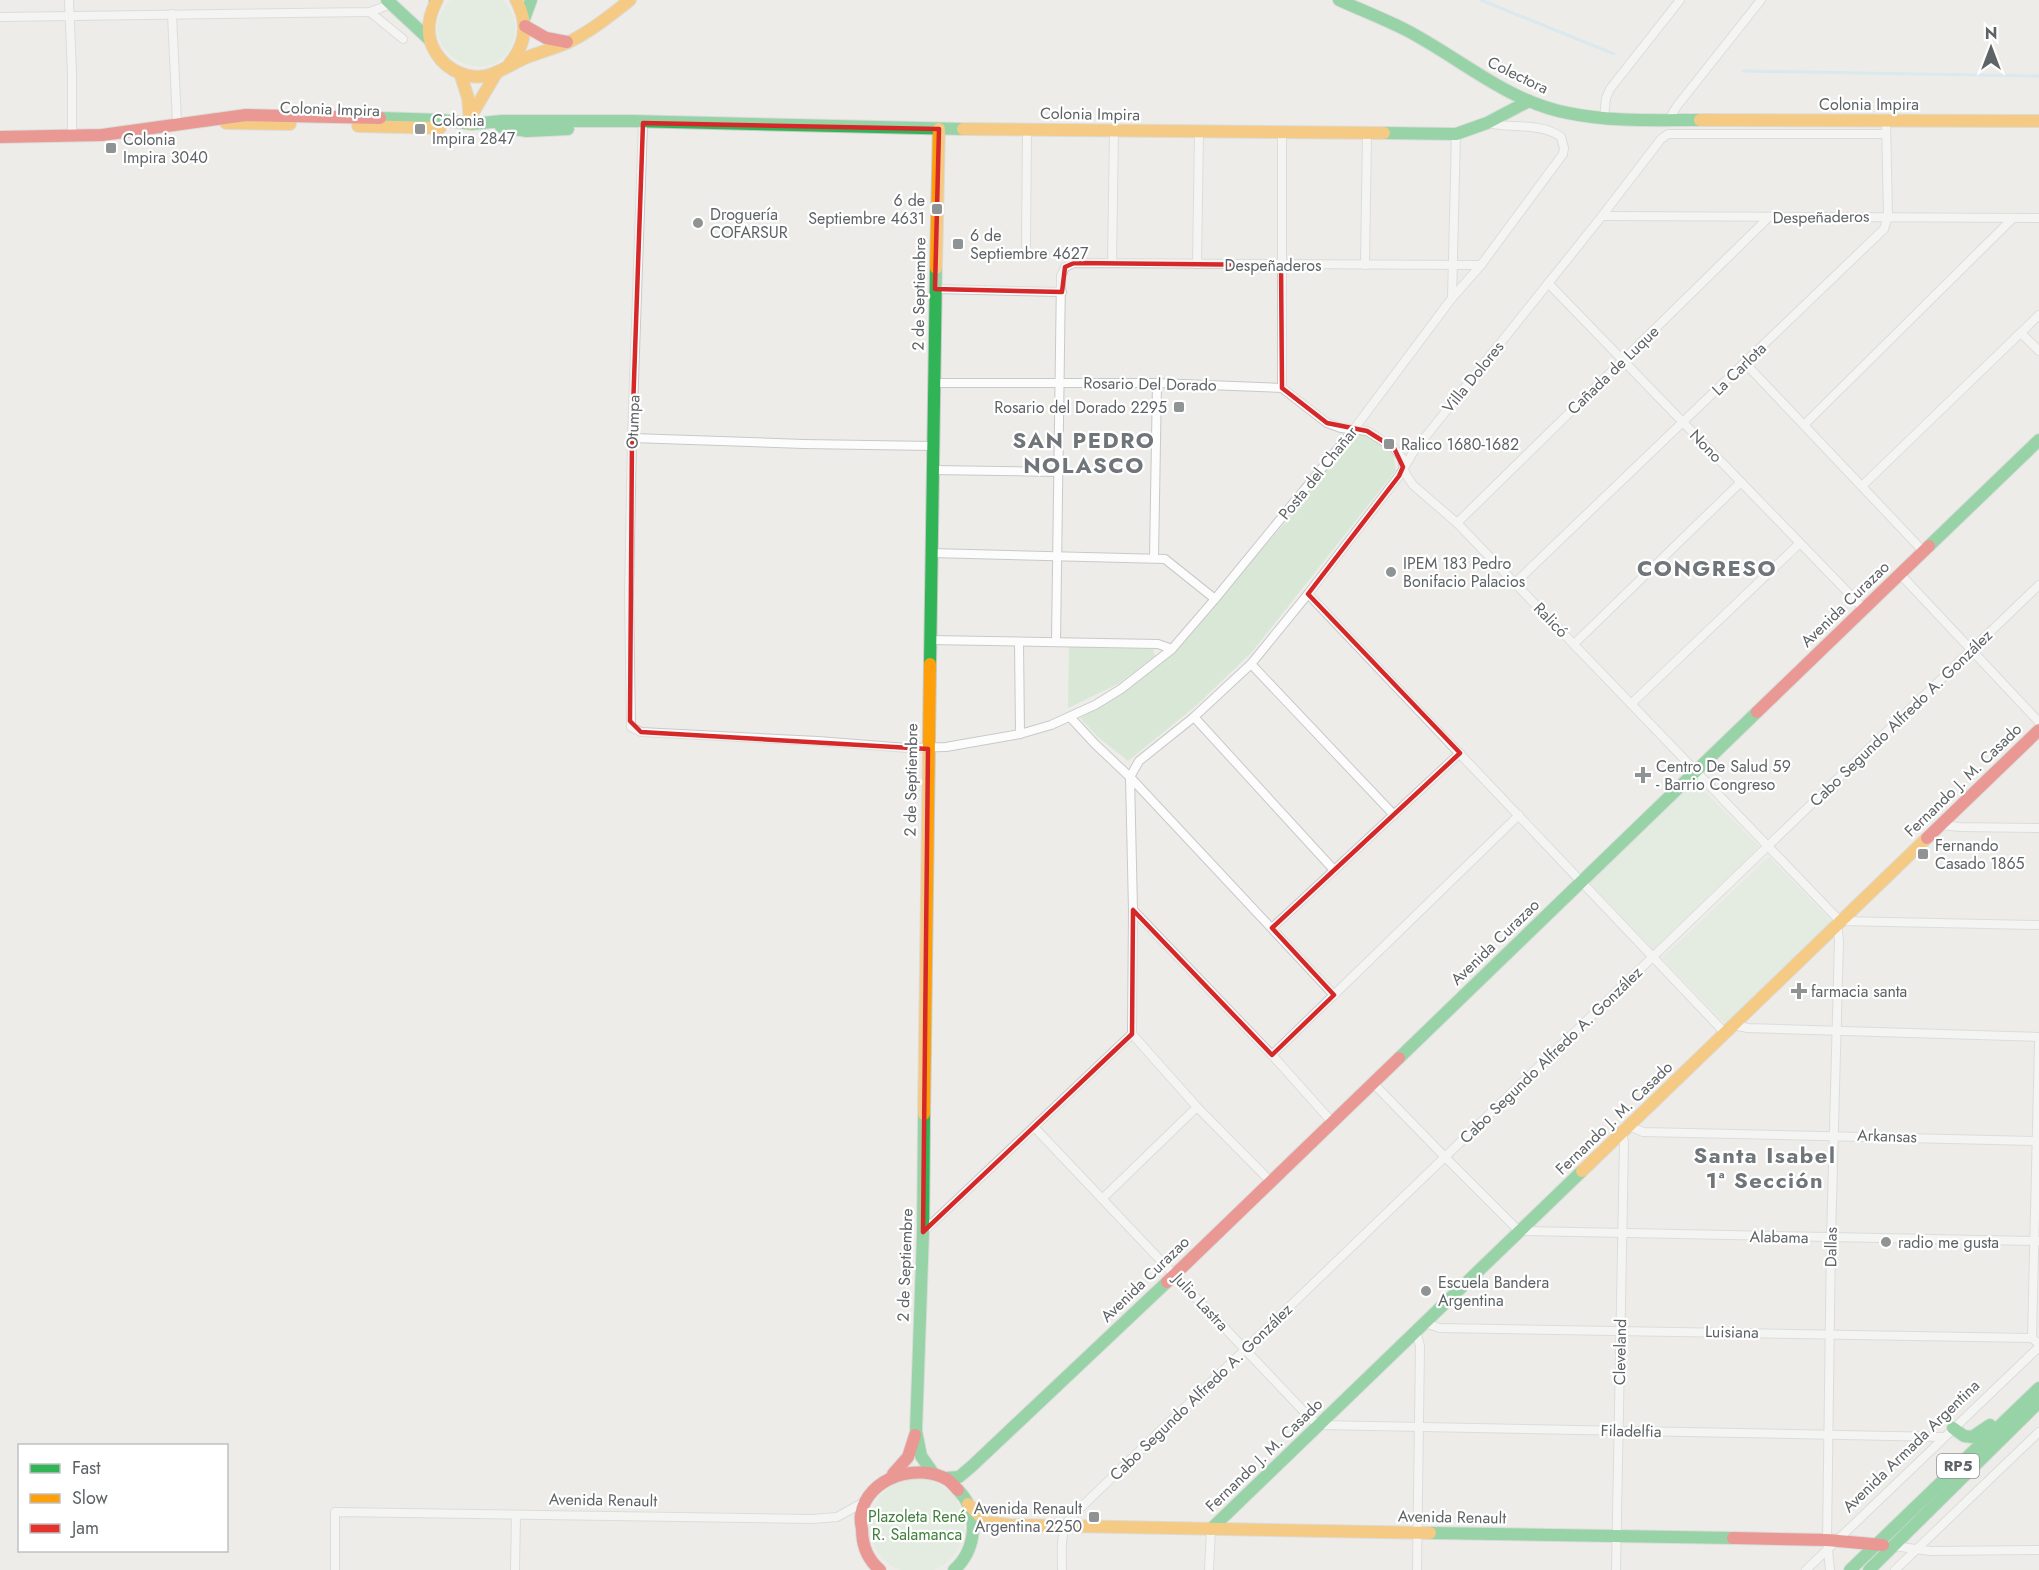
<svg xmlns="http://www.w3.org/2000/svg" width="2039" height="1570" font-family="Jost,sans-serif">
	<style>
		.green { fill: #d9e8d6 }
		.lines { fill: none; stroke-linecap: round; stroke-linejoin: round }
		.stream { stroke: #c0e4f4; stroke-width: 3 }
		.street-casing { stroke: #c8c9c9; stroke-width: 10 }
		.fast-casing { stroke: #c7c9c8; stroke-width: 14 }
		.slow-casing { stroke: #c7c9c8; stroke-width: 14 }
		.jam-casing { stroke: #c7c9c8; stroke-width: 14 }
		.street { stroke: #fcfcfc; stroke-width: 8 }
		.fast { stroke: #30b455; stroke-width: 12 }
		.slow { stroke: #ff9f0a; stroke-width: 12 }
		.jam { stroke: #e5322d; stroke-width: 12 }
		.marked { fill: none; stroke: #d62828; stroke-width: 4.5; stroke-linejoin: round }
		.poi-dot { fill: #909394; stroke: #fff; stroke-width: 2 }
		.labels { text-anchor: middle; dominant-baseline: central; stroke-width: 4.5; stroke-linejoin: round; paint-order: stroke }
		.shield { fill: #fff; stroke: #8e9294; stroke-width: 1.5 }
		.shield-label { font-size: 15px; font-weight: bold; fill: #5e6366 }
		.street-label { font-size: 16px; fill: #5e6366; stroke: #fff }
		.poi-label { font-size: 16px; fill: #5e6366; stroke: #fff; text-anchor: start }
		.park-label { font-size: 16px; fill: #3f813b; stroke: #fff }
		.district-label { font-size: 22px; font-weight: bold; letter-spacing: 1.5px; fill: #6f7578; stroke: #fff }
	</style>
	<rect width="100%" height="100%" fill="#edece9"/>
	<g class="green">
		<path d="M451 0H503C513 10 518 24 514 39 495 100 403 47 451 0Z"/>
		<path d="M1356 430 1376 441 1393 454 1396 470 1252 652 1198 704 1128 761 1099 738 1080 718 1124 692 1176 647 1292 515Z"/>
		<path d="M1069 645 1153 649 1155 656 1118 684 1068 708Z"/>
		<path d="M1693 779 1759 847 1653 949 1587 880Z"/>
		<path d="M1769 857 1834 924 1726 1025 1662 958Z"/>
		<circle cx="917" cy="1526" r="47"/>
	</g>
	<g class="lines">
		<g class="stream">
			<path d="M1481 0 1614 54"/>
			<path d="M1743 71 2039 76"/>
		</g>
		<g class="street-casing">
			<g id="street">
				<path d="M69 0 72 73V136"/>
				<path d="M370 12 403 39"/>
				<path d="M172 14 177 123"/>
				<path d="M0 17 370 12 391 4"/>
				<path d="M1604 118 1606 98 1610 89 1680 0"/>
				<path d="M1669 119 1677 106 1761 0"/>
				<path d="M643 123 632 438 629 595 631 727 641 732 818 741 907 748 946 747 1020 734 1051 725 1095 705 1121 689 1172 649 1215 599 1354 429 1452 298 1481 265 1563 154 1564 148 1561 137C1541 122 1510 129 1487 123"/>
				<path d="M1602 216 2039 218"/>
				<path d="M1026 246 1027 130"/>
				<path d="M1112 263 1114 130"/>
				<path d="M1197 264 1199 131"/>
				<path d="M1365 265 1367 133"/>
				<path d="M1548 283 1864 609"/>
				<path d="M935 289 1062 292"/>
				<path d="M1452 298 1456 134"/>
				<path d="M2021 333 2039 351"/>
				<path d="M1745 363 1923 551"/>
				<path d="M933 383H1157L1282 388 1327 423 1341 428 1367 431 1394 448 1402 458 1405 473 1413 485 1457 523 1840 921 2039 925"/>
				<path d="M1282 388V132"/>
				<path d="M1804 425 2013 218"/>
				<path d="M632 438 804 444 932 446"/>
				<path d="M932 470 1058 472"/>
				<path d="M1862 486 2039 315"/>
				<path d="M1457 523 1769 217"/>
				<path d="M931 553 1165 559 1215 599"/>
				<path d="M1154 557 1157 383"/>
				<path d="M1900 574 2039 722"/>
				<path d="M1515 583 1884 229 1888 216 1886 121"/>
				<path d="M1308 594 1725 1033"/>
				<path d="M930 640 1158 644 1172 649"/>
				<path d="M1019 642 1020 734"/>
				<path d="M1056 642 1061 276 1065 267 1074 263 1481 265"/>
				<path d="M1574 644 1741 482"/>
				<path d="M1251 664 1394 815"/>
				<path d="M1631 704 1800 543"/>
				<path d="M1070 717 1095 744 1130 777 1334 995"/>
				<path d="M1194 717 1334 870"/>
				<path d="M1130 777 1139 761 1194 717 1251 664 1308 594 1399 476 1414 451 1602 216 1661 139 1668 134H1886"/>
				<path d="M1130 777 1133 910 1132 1034"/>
				<path d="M1941 825 1960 827 2039 828"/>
				<path d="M1133 910 1272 1055 1332 1122"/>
				<path d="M1272 928 1460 753"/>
				<path d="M1733 1025 1748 1028 2039 1037"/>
				<path d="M1132 1034 1197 1107 1271 1182"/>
				<path d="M1272 1055 1519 815"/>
				<path d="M1373 1083 1445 1157 1519 1231 2039 1241"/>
				<path d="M1629 1126 1643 1132 2039 1141"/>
				<path d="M1034 1127 1311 1419 1319 1425 1943 1437"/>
				<path d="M1102 1199 1197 1107"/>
				<path d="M923 1232 1132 1034"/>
				<path d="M1424 1323 1440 1328 2032 1338 2039 1344"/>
				<path d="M1416 1331 1420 1346 1417 1570"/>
				<path d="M2032 1338 2039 1043"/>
				<path d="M1894 1546 1930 1551 2039 1550"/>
				<path d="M335 1570V1512L812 1519 837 1517 866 1501"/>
				<path d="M515 1570 516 1515"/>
				<path d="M1062 1570C1062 1551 1059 1531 1072 1516L2039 585"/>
				<path d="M1209 1570 1211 1529"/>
				<path d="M1616 1570 1624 1143 1623 1137 1620 1134"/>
				<path d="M1806 1570 2039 1347"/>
				<path d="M1830 1570 1827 1540 1831 1238 1839 941 1837 924"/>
				<path d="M1895 1570 2039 1432"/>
			</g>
		</g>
		<g class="fast-casing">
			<g id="fast">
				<path d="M387 0 430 40"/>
				<path d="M435 0V3"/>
				<path d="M1339 0C1361 10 1384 19 1406 30 1460 58 1506 101 1568 113 1611 122 1656 120 1700 120"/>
				<path d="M524 19 531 0"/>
				<path d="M380 118 442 120 472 124 502 121H632L963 129"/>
				<path d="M501 127 527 131 568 129"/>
				<path d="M1384 133 1456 134 1487 123 1529 101"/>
				<path d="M1929 546 2039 440"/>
				<path d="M930 664 936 268"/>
				<path d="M1399 1058 1757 712"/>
				<path d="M924 1114 923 1232 916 1431 921 1456 933 1473"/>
				<path d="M1953 1428 1964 1436 1972 1437 1990 1425"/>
				<path d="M946 1478 959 1477 972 1466 1167 1282"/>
				<path d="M1211 1529 1582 1171"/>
				<path d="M1430 1533 1733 1538"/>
				<path d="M954 1570C977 1549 980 1512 958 1490"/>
				<path d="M1850 1570 2039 1388"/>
				<path d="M1869 1570 2039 1402"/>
			</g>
		</g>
		<g class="slow-casing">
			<g id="slow">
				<path d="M437 0C428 17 425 36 436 53 447 71 471 82 492 74 503 70 514 63 525 58 540 52 555 48 569 42 591 31 611 15 630 0"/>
				<path d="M510 63C527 43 528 22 516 0"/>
				<path d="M460 73 468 98 470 123"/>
				<path d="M471 116 497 72"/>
				<path d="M1700 120 2039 121"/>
				<path d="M226 123 290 124"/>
				<path d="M358 126 440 128"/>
				<path d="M963 129 1384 133"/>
				<path d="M936 268 939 129"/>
				<path d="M924 1114 930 664"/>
				<path d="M1582 1171 1927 838"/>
				<path d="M968 1504 986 1522 1010 1525 1430 1533"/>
			</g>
		</g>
		<g class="jam-casing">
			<g id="jam">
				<path d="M525 26 546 38 567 42"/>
				<path d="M0 137 102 135 246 115 380 118"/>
				<path d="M1757 712 1929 546"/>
				<path d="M1927 838 2039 730"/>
				<path d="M1167 1282 1399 1058"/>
				<path d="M893 1474 908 1457 915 1435"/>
				<path d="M1733 1538 1827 1540 1883 1545"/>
				<path d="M880 1570C867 1559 862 1545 862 1529 861 1524 860 1519 861 1515 867 1477 918 1462 948 1480 951 1482 955 1487 958 1490"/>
			</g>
		</g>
		<use href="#street" class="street"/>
		<use href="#fast" class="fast"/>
		<use href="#slow" class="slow"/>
		<use href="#jam" class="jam"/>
	</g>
	<path d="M0 0H2039V1570H0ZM643 123 939 129 935 289 1062 292 1065 267 1074 263 1281 265 1282 388 1327 423 1367 431 1394 448 1403 467 1399 476 1308 594 1460 753 1272 928 1334 995 1272 1055 1133 910 1132 1034 923 1232 928 749 641 732 630 721 632 438Z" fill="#edece9" fill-opacity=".55" fill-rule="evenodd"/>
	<path class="marked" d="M643 123 939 129 935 289 1062 292 1065 267 1074 263 1281 265 1282 388 1327 423 1367 431 1394 448 1403 467 1399 476 1308 594 1460 753 1272 928 1334 995 1272 1055 1133 910 1132 1034 923 1232 928 749 641 732 630 721 632 438Z"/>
	<g class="poi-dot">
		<rect x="414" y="123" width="12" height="12" rx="3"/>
		<rect x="105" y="142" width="12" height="12" rx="3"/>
		<rect x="931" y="203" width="12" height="12" rx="3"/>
		<circle cx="698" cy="223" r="6"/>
		<rect x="952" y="238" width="12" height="12" rx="3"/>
		<rect x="1173" y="401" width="12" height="12" rx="3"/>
		<rect x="1383" y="438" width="12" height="12" rx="3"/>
		<circle cx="1391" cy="572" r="6"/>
		<path d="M1640 766h6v6h6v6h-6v6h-6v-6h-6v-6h6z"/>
		<rect x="1917" y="848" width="12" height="12" rx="3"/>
		<path d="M1796 982h6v6h6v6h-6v6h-6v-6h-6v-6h6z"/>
		<circle cx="1886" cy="1242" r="6"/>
		<circle cx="1426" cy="1291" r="6"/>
		<rect x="1088" y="1511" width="12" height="12" rx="3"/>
	</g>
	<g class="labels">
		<rect class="shield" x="1937" y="1454" width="42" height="24" rx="4.5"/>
		<g class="shield-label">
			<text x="1958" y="1466">RP5</text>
		</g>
		<g class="street-label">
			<text transform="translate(1518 75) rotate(26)">Colectora</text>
			<text x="1869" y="104">Colonia Impira</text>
			<text transform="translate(330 109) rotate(2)">Colonia Impira</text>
			<text transform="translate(1090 114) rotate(1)">Colonia Impira</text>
			<text transform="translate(1821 217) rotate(-1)">Despeñaderos</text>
			<text x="1273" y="265">Despeñaderos</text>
			<text transform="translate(919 294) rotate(-89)">2 de Septiembre</text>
			<text transform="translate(1739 369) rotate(-44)">La Carlota</text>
			<text transform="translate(1613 370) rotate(-44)">Cañada de Luque</text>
			<text transform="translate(1473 377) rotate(-51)">Villa Dolores</text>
			<text transform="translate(1150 384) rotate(1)">Rosario Del Dorado</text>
			<text transform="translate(633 422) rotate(-88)">Otumpa</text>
			<text transform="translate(1706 446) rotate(46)">Nono</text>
			<text transform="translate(1318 473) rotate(-51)">Posta del Chañar</text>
			<text transform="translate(1845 604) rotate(-44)">Avenida Curazao</text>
			<text transform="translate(1551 620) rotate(46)">Ralicó</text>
			<text transform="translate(1901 718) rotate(-44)">Cabo Segundo Alfredo A. González</text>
			<text transform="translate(911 780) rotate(-89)">2 de Septiembre</text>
			<text transform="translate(1963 780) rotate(-44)">Fernando J. M. Casado</text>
			<text transform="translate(1495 942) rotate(-44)">Avenida Curazao</text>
			<text transform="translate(1551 1055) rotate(-44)">Cabo Segundo Alfredo A. González</text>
			<text transform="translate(1614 1118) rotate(-44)">Fernando J. M. Casado</text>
			<text transform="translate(1887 1136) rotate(2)">Arkansas</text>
			<text transform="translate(1779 1237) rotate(1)">Alabama</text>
			<text transform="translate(1831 1247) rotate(-89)">Dallas</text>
			<text transform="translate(905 1265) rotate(-88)">2 de Septiembre</text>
			<text transform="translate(1145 1279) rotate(-44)">Avenida Curazao</text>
			<text transform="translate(1201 1302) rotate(47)">Julio Lastra</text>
			<text transform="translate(1732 1332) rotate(1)">Luisiana</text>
			<text transform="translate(1620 1352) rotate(-89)">Cleveland</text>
			<text transform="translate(1201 1392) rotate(-44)">Cabo Segundo Alfredo A. González</text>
			<text transform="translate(1631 1431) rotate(1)">Filadelfia</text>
			<text transform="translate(1911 1446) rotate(-44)">Avenida Armada Argentina</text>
			<text transform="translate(1264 1455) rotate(-44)">Fernando J. M. Casado</text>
			<text transform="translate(603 1500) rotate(1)">Avenida Renault</text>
			<text transform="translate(1452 1517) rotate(1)">Avenida Renault</text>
		</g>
		<g class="poi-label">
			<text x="432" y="120">Colonia<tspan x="432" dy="18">Impira 2847</tspan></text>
			<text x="123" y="139">Colonia<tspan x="123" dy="18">Impira 3040</tspan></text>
			<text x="925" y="200" text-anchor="end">6 de<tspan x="925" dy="18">Septiembre 4631</tspan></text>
			<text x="710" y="214">Droguería<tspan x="710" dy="18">COFARSUR</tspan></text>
			<text x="970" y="235">6 de<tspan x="970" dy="18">Septiembre 4627</tspan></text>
			<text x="1167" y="407" text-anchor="end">Rosario del Dorado 2295</text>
			<text x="1401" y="444">Ralico 1680-1682</text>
			<text x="1403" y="563">IPEM 183 Pedro<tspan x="1403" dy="18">Bonifacio Palacios</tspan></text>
			<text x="1656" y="766">Centro De Salud 59<tspan x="1656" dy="18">- Barrio Congreso</tspan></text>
			<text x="1935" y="845">Fernando<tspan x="1935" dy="18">Casado 1865</tspan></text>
			<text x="1811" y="991">farmacia santa</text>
			<text x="1898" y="1242">radio me gusta</text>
			<text x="1438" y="1282">Escuela Bandera<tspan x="1438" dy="18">Argentina</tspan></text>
			<text x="1082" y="1508" text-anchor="end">Avenida Renault<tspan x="1082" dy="18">Argentina 2250</tspan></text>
		</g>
		<g class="park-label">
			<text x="917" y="1516">Plazoleta René<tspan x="917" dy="18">R. Salamanca</tspan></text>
		</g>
		<g class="district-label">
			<text x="1084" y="440">SAN PEDRO<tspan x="1084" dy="25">NOLASCO</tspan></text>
			<text x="1707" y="568">CONGRESO</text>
			<text x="1765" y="1155">Santa Isabel<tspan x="1765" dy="25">1ª Sección</tspan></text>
		</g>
	</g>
	<rect x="18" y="1444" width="210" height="108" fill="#ffffff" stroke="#bfc1c2" stroke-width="1.5"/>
	<rect x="30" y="1464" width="30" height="9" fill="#30b455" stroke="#bfc1c2" stroke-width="1.5"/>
	<text x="72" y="1474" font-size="18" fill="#5e6366">Fast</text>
	<rect x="30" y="1494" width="30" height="9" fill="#ff9f0a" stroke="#bfc1c2" stroke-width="1.5"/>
	<text x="72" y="1504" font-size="18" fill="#5e6366">Slow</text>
	<rect x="30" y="1524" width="30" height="9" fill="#e5322d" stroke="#bfc1c2" stroke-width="1.5"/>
	<text x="72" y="1534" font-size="18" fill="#5e6366">Jam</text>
	<g transform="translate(1991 48)" stroke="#ffffff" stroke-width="4.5" paint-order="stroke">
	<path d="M0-4.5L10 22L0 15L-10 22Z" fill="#5e6366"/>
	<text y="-9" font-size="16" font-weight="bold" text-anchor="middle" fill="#5e6366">N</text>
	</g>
</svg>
